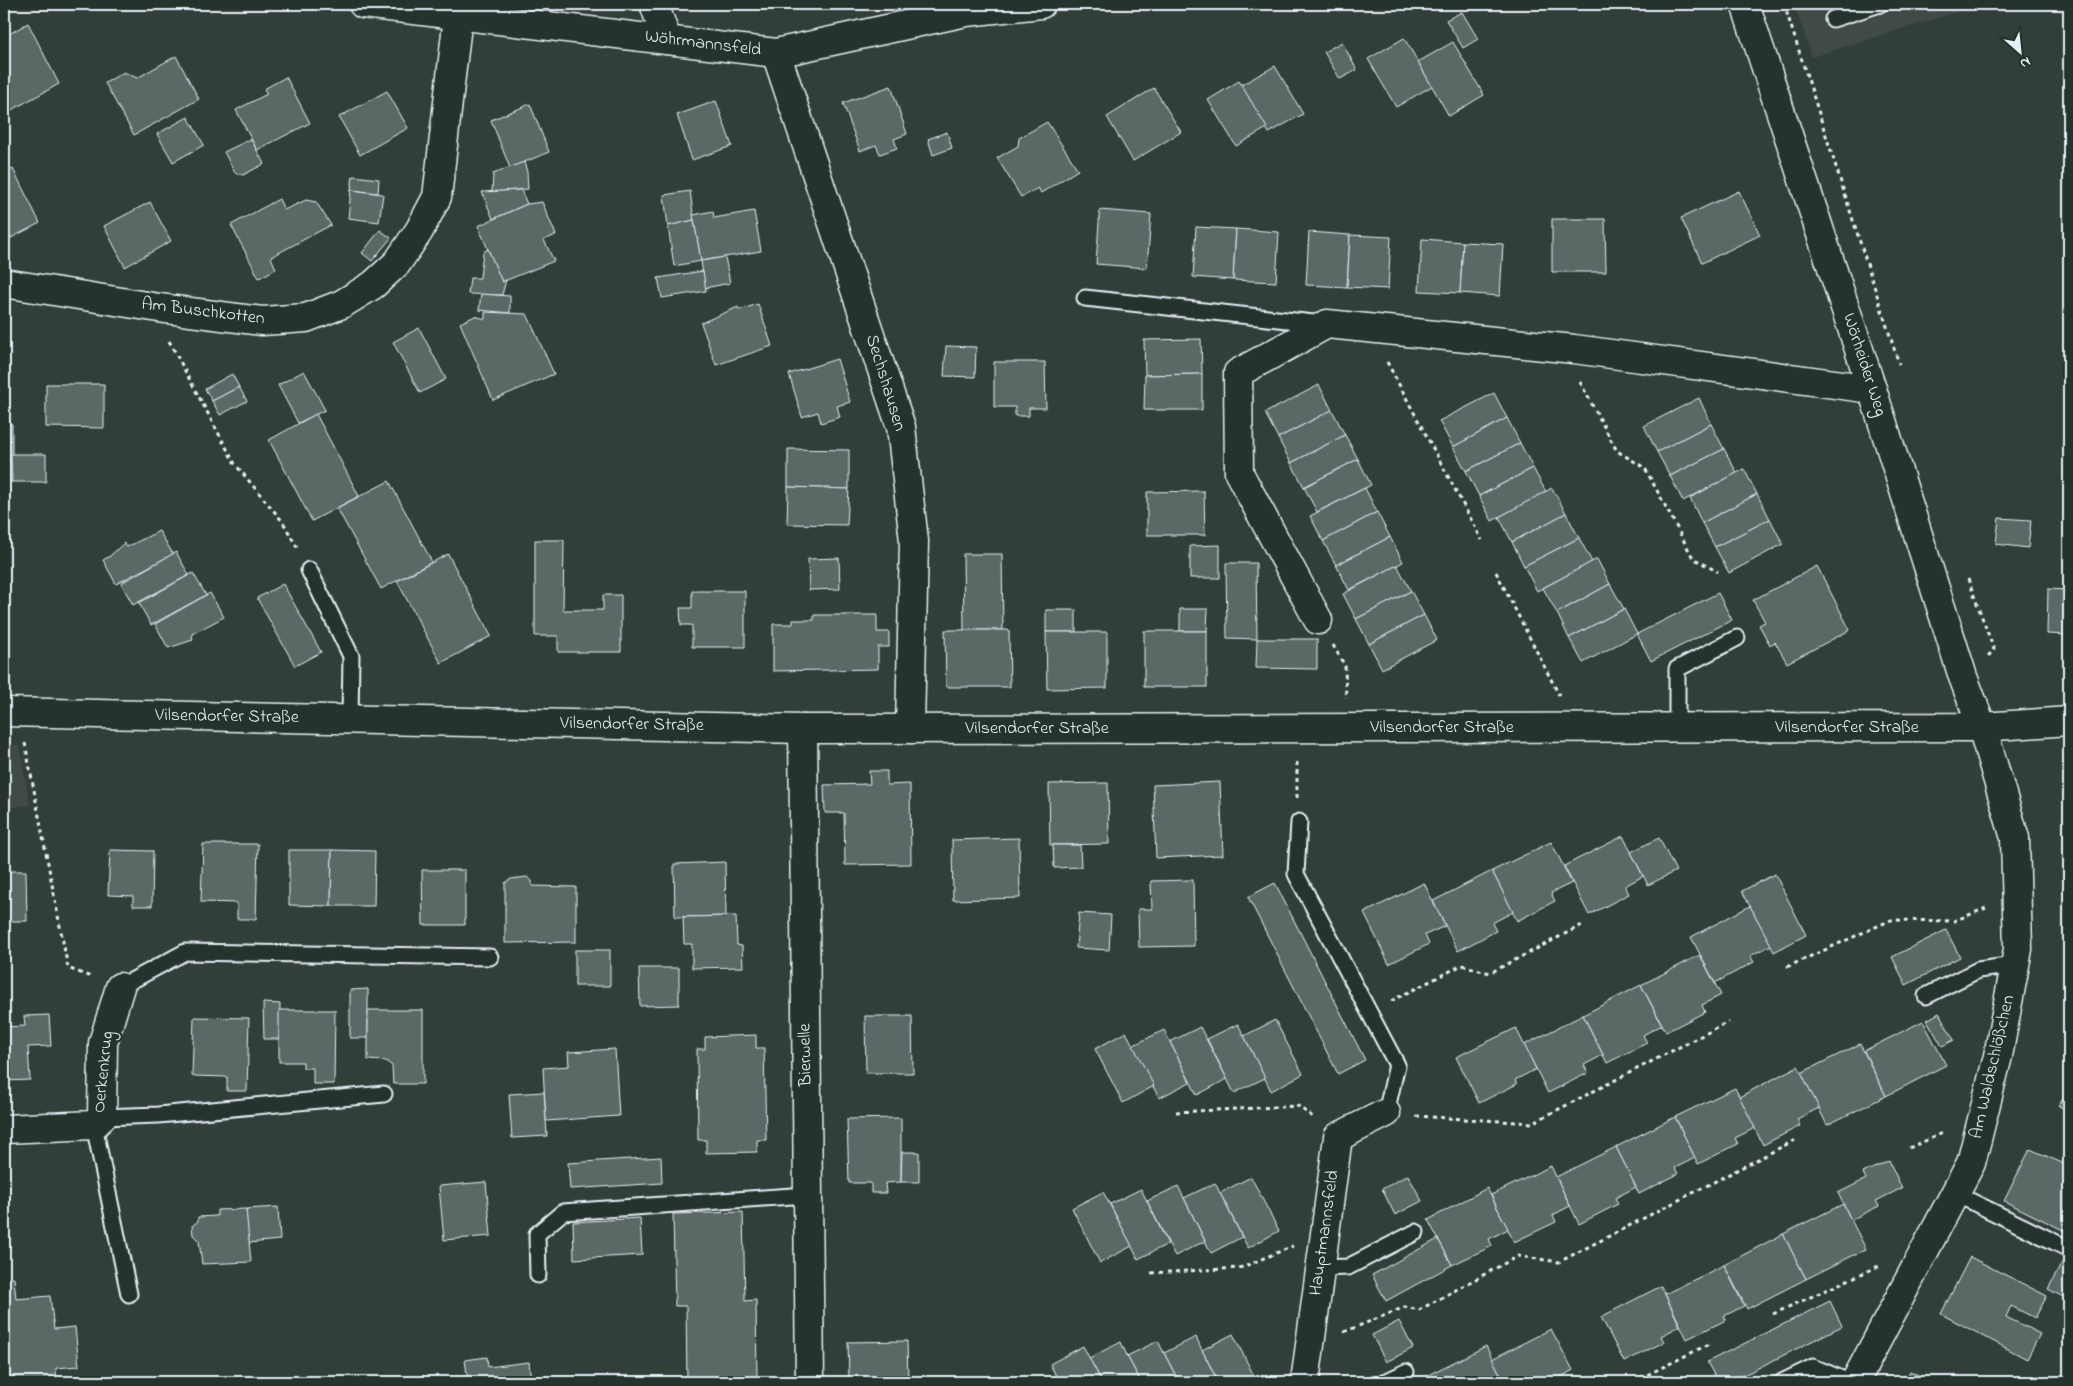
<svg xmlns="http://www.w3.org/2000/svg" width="2073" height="1386" font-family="'Indie Flower',sans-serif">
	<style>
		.built { fill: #3f4b46 }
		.building { fill: #5c6865; stroke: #e8f1f8 }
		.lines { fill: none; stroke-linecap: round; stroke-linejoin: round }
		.lane-casing { stroke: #e8f1f8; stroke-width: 19 }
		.street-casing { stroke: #e8f1f8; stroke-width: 31 }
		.secondary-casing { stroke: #e8f1f8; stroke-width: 31 }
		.path { stroke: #e8f1f8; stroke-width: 3; stroke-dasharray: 4 4; stroke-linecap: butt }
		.lane { stroke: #26332d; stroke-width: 15 }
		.street { stroke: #26332d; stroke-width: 28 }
		.secondary { stroke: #26332d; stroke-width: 28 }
		.labels { text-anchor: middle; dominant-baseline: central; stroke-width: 4.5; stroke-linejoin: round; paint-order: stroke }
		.street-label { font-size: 18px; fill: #e8f1f8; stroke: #26332d }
	</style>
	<rect width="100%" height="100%" fill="#323e39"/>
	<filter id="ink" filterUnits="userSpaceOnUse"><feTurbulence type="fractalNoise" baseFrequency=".02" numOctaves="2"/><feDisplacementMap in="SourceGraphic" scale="10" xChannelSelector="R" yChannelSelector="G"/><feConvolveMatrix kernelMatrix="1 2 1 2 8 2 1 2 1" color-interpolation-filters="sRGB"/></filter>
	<g filter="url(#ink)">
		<g class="built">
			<path d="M1794 4H1982L1812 57Z"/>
			<path d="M4 745H19L30 805 4 808Z"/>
		</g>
		<g class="building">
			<path d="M1462 12 1478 39 1463 48 1446 20Z"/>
			<path d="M28 23 59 84 4 114V37Z"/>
			<path d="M1404 38 1432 86 1396 107 1368 59Z"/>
			<path d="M1342 42 1357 70 1340 79 1324 52Z"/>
			<path d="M1453 42 1484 95 1449 116 1418 62Z"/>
			<path d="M176 56 199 99 134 135 105 83 124 72 137 78Z"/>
			<path d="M1275 66 1303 114 1269 133 1241 85Z"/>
			<path d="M286 77 310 123 257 150 236 110 267 94 264 89Z"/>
			<path d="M1239 81 1267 128 1236 146 1208 100Z"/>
			<path d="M891 86 907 134 894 139 897 148 880 154 876 145 860 151 843 103Z"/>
			<path d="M1154 88 1181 132 1133 161 1107 117Z"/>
			<path d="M387 91 408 128 360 155 339 117Z"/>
			<path d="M716 101 732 146 692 160 677 115Z"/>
			<path d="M530 104 549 152 510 168 491 120Z"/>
			<path d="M188 117 204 145 173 162 157 134Z"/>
			<path d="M1047 122 1078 170 1041 193 1038 188 1021 197 997 158 1018 146 1019 138Z"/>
			<path d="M947 132 952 148 933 155 928 139Z"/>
			<path d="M251 139 264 164 243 175 235 173 224 152Z"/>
			<path d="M524 162 527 172 528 189 492 192 493 174Z"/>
			<path d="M13 169 40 223 11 238 4 224V174Z"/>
			<path d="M353 176 379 179 378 193 351 190Z"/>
			<path d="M351 190 383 194 379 222 348 218Z"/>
			<path d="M521 190 527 204 493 219 482 192Z"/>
			<path d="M690 191 694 220 668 226 664 195Z"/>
			<path d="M1739 191 1760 235 1702 263 1681 218Z"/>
			<path d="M279 199 284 210 306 200 316 202 331 225 271 257 276 269 259 278 231 225Z"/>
			<path d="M150 202 171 241 125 267 104 226Z"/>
			<path d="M542 202 556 235 544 240 554 261 502 282 478 226 527 204Z"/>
			<path d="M1100 210 1151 214 1147 268 1096 264Z"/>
			<path d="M713 211 714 218 754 211 761 251 701 261 693 215Z"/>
			<path d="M1552 219H1605L1606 272H1552Z"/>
			<path d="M694 220 701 261 674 266 668 226Z"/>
			<path d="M4 224 11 238 4 242Z"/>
			<path d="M1196 227 1236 229 1233 280 1193 277Z"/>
			<path d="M1236 229 1279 232 1276 282 1233 280Z"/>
			<path d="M380 230 391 238 372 261 362 253Z"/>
			<path d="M1309 232 1350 235 1347 287 1306 285Z"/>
			<path d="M1350 235 1391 237 1388 289 1347 287Z"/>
			<path d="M1422 239 1463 242 1460 293 1419 291Z"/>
			<path d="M1463 242 1503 244 1500 296 1460 293Z"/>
			<path d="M488 249 502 282 506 280 502 295 468 294 470 278H480L483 252Z"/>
			<path d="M725 257 730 283 705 288 701 261Z"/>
			<path d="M703 271 706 291 662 298 658 278Z"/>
			<path d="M481 294 510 296V313L479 310Z"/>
			<path d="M758 304 772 346 716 365 701 323 738 307 739 310Z"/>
			<path d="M485 312 527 314 554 374 493 400 460 323 475 316 485 319Z"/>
			<path d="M419 328 446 379 420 393 393 342Z"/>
			<path d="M1201 339 1202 374 1145 375 1144 340Z"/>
			<path d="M946 346 976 347 975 377 944 376Z"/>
			<path d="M837 359 850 402 837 406 840 417 821 423 818 412 802 417 789 374Z"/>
			<path d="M994 362H1045L1046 408H1029V416H1015V407H994Z"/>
			<path d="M304 371 325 410 298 423 278 385Z"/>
			<path d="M232 374 239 387 212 401 205 389Z"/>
			<path d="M1202 374V410H1144L1145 375Z"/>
			<path d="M46 384H104V428L46 427Z"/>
			<path d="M1319 385 1332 410 1278 438 1265 413Z"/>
			<path d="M239 387 247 401 220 415 212 401Z"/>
			<path d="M1494 393 1507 418 1453 447 1439 421Z"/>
			<path d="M1699 398 1711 424 1657 452 1644 426Z"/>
			<path d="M1332 410 1345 435 1291 463 1278 438Z"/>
			<path d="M316 414 359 496 312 521 269 440Z"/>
			<path d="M1507 418 1520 443 1466 471 1453 447Z"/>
			<path d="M4 424H12V482H6L5 491Z"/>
			<path d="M1711 424 1724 449 1670 476 1657 452Z"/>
			<path d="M1345 435 1358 459 1304 487 1291 463Z"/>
			<path d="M1520 443 1533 468 1479 496 1466 471Z"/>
			<path d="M788 449 849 450V489L788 487Z"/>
			<path d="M1724 449 1737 473 1683 501 1670 476Z"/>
			<path d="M11 454H46V482H12Z"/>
			<path d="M1358 459 1371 485 1317 512 1304 487Z"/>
			<path d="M1533 468 1546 492 1492 521 1479 496Z"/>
			<path d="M1744 469 1757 494 1702 523 1690 498Z"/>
			<path d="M389 481 432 562 381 589 337 508Z"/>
			<path d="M788 487 849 489 847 525 787 524Z"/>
			<path d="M1365 488 1377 512 1323 541 1310 516Z"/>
			<path d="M1552 488 1566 513 1512 542 1499 517Z"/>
			<rect x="4" y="491" width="1" height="78"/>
			<path d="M1204 491 1205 535H1147V492Z"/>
			<path d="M1757 494 1770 519 1715 547 1702 523Z"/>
			<path d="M1377 512 1390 537 1336 565 1323 541Z"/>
			<path d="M1566 513 1579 538 1524 566 1512 542Z"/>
			<path d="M1999 518 2031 520 2028 548 1996 544Z"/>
			<path d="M1770 519 1783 544 1729 573 1715 547Z"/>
			<path d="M159 531 173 554 116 584 103 560 110 556 124 543 127 547Z"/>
			<path d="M1390 537 1403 562 1349 590 1336 565Z"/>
			<path d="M1579 538 1592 562 1537 591 1524 566Z"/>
			<path d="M535 540H564L563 610H603V595H621V652H558V636H535Z"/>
			<path d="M1220 545V578H1190V546Z"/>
			<path d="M176 552 189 575 133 605 121 583Z"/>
			<path d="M448 554 491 636 441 663 397 581Z"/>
			<path d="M963 554H1002L1003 630H964Z"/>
			<path d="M839 558 840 589 809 590 808 559Z"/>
			<path d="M1597 559 1610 584 1557 613 1543 588Z"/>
			<path d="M1226 563H1256L1257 639 1227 638Z"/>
			<path d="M1397 565 1411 591 1356 619 1343 594Z"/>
			<path d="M1817 566 1850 630 1787 663 1775 642 1770 645 1759 625 1765 622 1753 600Z"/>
			<path d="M193 573 206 595 151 625 139 603Z"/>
			<path d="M283 584 321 652 295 666 257 598Z"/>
			<path d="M1610 584 1624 609 1569 638 1557 613Z"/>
			<path d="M2048 589 2069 590V635L2047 634Z"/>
			<path d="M692 591H745V647H692V625H681L680 608H692Z"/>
			<path d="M1411 591 1424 615 1369 644 1356 619Z"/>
			<path d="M210 593 224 617 192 634 193 640 168 648 155 624Z"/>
			<path d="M1718 593 1732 620 1651 661 1637 634Z"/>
			<path d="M1180 609H1208L1207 631H1180Z"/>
			<path d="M1624 609 1637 634 1583 663 1569 638Z"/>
			<rect x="1046" y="610" width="30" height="22"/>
			<path d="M814 615H877V632H889V647H878V669L773 671V624H793V620H814Z"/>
			<path d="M1424 615 1437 640 1382 669 1369 644Z"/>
			<path d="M945 630H1009L1010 687H946Z"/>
			<rect x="1144" y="631" width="63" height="56"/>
			<path d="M1046 632H1107V688L1047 689Z"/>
			<path d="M1257 639H1317V669L1256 668Z"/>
			<path d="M869 771H887V785L910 784 911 864 845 865 844 813H825L824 785 870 784Z"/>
			<path d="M1220 782 1223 855 1156 858 1153 785Z"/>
			<path d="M1108 783 1109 844 1050 845 1049 784Z"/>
			<path d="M1623 836 1643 876 1625 886 1629 894 1589 915 1564 866Z"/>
			<path d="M1019 838 1020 898 953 900 952 840Z"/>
			<path d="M1659 838 1676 871 1648 885 1631 852Z"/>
			<path d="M1551 842 1572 883 1551 893 1555 901 1517 921 1492 871Z"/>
			<path d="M203 844H258L256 919H237V903L201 902Z"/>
			<path d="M1053 845H1080L1081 867 1054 868Z"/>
			<path d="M110 850 153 851 152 906H133V896L108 895Z"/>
			<path d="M289 850H332L331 906 289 905Z"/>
			<path d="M332 850 375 851 374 906H331Z"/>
			<path d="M725 862 726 916 675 917 674 864Z"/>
			<path d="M422 870H465V925H423Z"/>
			<path d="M4 871H26L27 921H4Z"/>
			<path d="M1492 871 1513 912 1492 923 1496 931 1458 951 1433 901Z"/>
			<path d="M1775 874 1806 935 1774 952 1742 891Z"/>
			<path d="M527 877 532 881V886L576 887V942L505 943V883L511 879Z"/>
			<path d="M1193 880 1194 946 1139 947 1138 909H1152L1151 881Z"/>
			<path d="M1275 883 1365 1060 1338 1074 1248 897Z"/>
			<path d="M1424 883 1445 926 1425 935 1429 944 1389 964 1364 913Z"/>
			<path d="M1750 906 1771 945 1750 956 1754 962 1715 983 1691 937Z"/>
			<path d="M1079 913 1111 915 1109 950 1076 948Z"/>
			<path d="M736 916 737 945 742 946 743 967 692 968V944H684L683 917Z"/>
			<path d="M1946 930 1960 957 1906 985 1892 957Z"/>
			<rect x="575" y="950" width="35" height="36"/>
			<path d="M1700 955 1721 995 1702 1005 1705 1012 1666 1032 1641 985Z"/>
			<path d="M639 968H679V1005L640 1006Z"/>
			<path d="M1641 985 1662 1025 1643 1035 1647 1043 1607 1063 1583 1015Z"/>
			<path d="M368 989V1038H350V990Z"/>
			<path d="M263 1003 280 1004 279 1039H264Z"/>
			<path d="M279 1010H335L334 1084H313V1068H303V1062H279Z"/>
			<path d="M368 1010H423V1084H393L392 1066 386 1061 368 1060Z"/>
			<path d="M1939 1013 1954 1040 1942 1046 1927 1020Z"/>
			<path d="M49 1015 51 1046 28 1047 30 1080 4 1081V1027L25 1026 24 1016Z"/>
			<path d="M1583 1015 1603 1055 1584 1065 1588 1073 1548 1093 1524 1045Z"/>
			<path d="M865 1016H912L913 1073H866Z"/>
			<path d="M194 1017 249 1018 247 1091H227V1077L192 1076Z"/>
			<path d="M1275 1020 1303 1074 1271 1091 1244 1036Z"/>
			<path d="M1923 1021 1946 1065 1886 1096 1864 1051Z"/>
			<path d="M1238 1024 1265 1078 1234 1093 1207 1039Z"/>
			<path d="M1200 1027 1227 1079 1197 1095 1170 1042Z"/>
			<path d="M1516 1028 1536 1069 1515 1080 1517 1084 1479 1103 1456 1057Z"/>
			<path d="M1164 1030 1190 1082 1159 1098 1132 1046Z"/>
			<path d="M1126 1032 1154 1086 1123 1103 1095 1049Z"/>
			<path d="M756 1035V1048H764L766 1140H757V1152L706 1153V1140H698L697 1049H705V1037Z"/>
			<path d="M1860 1044 1886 1096 1827 1125 1801 1073Z"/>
			<path d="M615 1049 619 1116 546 1121 543 1068 569 1066 568 1052Z"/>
			<path d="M1798 1066 1819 1108 1797 1119 1800 1126 1763 1145 1739 1097Z"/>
			<path d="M2069 1086V1111L2059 1106Z"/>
			<path d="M1735 1088 1755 1128 1735 1138 1738 1144 1698 1164 1675 1117Z"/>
			<path d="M544 1092 547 1136 512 1138 509 1094Z"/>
			<path d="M1675 1117 1695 1158 1675 1168 1678 1174 1639 1194 1616 1147Z"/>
			<path d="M901 1118V1182L885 1183 886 1193H871V1183H849L847 1119Z"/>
			<path d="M1616 1147 1636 1187 1615 1198 1618 1204 1579 1224 1556 1177Z"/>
			<path d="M2030 1149 2069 1166V1233L2004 1201Z"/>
			<path d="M902 1152H919V1182H901Z"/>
			<path d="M661 1157 662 1183 570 1189 568 1163Z"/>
			<path d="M1889 1161 1902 1188 1876 1201 1879 1206 1851 1220 1838 1193 1866 1179 1863 1173Z"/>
			<path d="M1551 1166 1570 1206 1553 1215 1556 1222 1514 1242 1491 1195Z"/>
			<path d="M1408 1175 1422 1201 1395 1215 1382 1189Z"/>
			<path d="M1251 1177 1279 1231 1248 1248 1220 1193Z"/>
			<path d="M486 1182 491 1236 444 1240 439 1186Z"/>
			<path d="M1215 1183 1242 1237 1211 1253 1184 1198Z"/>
			<path d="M1178 1186 1205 1241 1175 1256 1147 1201Z"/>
			<path d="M1487 1188 1508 1229 1489 1239 1492 1246 1452 1265 1428 1220Z"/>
			<path d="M1141 1189 1168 1244 1138 1259 1110 1204Z"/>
			<path d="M1103 1192 1132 1246 1100 1263 1072 1208Z"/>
			<path d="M1843 1204 1866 1249 1806 1279 1783 1234Z"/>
			<path d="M278 1207 280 1240 248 1243 246 1209Z"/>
			<path d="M246 1209 251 1262 202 1264 199 1241 193 1235 192 1226 198 1221V1217L217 1216V1210Z"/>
			<path d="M743 1212 745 1301 756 1300 757 1382H687L686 1306H675L673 1214Z"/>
			<path d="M640 1218 642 1255 574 1259 573 1222Z"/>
			<path d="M1783 1234 1806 1279 1747 1309 1724 1265Z"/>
			<path d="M1438 1239 1452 1265 1386 1301 1372 1275Z"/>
			<path d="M1970 1257 2047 1296 2035 1318 2011 1306 2006 1317 2040 1334 2027 1359 1941 1314Z"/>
			<path d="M2063 1261 2069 1264V1290L2065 1298 2048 1289Z"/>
			<path d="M1724 1265 1744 1306 1724 1316 1726 1320 1687 1339 1665 1294Z"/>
			<path d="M14 1278 16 1299 50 1296 54 1329 75 1327 79 1366 56 1368 57 1382H4V1279Z"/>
			<path d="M1661 1286 1680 1326 1661 1336 1664 1342 1624 1362 1601 1317Z"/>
			<path d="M1830 1301 1842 1326 1730 1382H1718L1707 1362Z"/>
			<path d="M1399 1321 1413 1348 1386 1362 1372 1335Z"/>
			<path d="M1551 1329 1573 1370 1553 1382H1504L1492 1359Z"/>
			<path d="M1233 1334 1256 1380 1253 1382H1218L1202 1350Z"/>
			<path d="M1196 1337 1202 1350 1218 1382H1179L1164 1353Z"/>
			<path d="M907 1341 908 1382H849L848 1342Z"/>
			<path d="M1158 1341 1164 1353 1179 1382H1141L1127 1356Z"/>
			<path d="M1121 1342 1127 1356 1141 1382H1102L1089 1358Z"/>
			<path d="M1083 1346 1102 1382H1059L1050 1364Z"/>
			<path d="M1486 1346 1504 1382H1429L1426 1376Z"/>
			<path d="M487 1357 488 1367 529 1362 531 1381 468 1382 465 1360Z"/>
			<path d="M1910 1371 1932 1382H1905Z"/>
			<path d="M568 1377 569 1382H525L531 1381Z"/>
		</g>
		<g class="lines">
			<g class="lane-casing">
				<g id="lane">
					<path d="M1833 19 1880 4"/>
					<path d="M1085 298 1323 324"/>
					<path d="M309 570 351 656 350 720"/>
					<path d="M1677 728V669L1737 638"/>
					<path d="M1299 822 1296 874 1397 1065 1386 1113"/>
					<path d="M120 987 185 952 490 957"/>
					<path d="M1926 996 1978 970 2015 965"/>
					<path d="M102 1117 158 1115 384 1094"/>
					<path d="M94 1125 129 1294"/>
					<path d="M1954 1193 2069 1249"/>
					<path d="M1320 1268 1348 1267 1416 1232"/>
					<path d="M538 1275 537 1234 563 1212 807 1195"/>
					<path d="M1385 1382 1406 1372"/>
					<path d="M1782 1382 1813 1367 1849 1382"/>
				</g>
			</g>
			<g class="street-casing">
				<g id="street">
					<path d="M363 4 776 53 966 12 1041 4"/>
					<path d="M654 4 667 40"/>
					<path d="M1745 4 1872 389 1963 677 1982 727 2015 838 2018 949 1998 1056 1971 1163 1855 1382"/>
					<path d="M776 53 901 427 914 541 910 729"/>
					<path d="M4 283 159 308 262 321 306 318 342 304 373 285 397 263 419 231 437 197 458 16"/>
					<path d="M1318 620 1239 473 1238 373 1327 324 1574 349 1872 389"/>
					<path d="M803 729 810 1382"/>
					<path d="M4 1129 94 1125 102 1117 103 1043 120 987"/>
					<path d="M1305 1382 1338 1137 1386 1113"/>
				</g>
			</g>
			<g class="secondary-casing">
				<path id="secondary" d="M4 712 803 729 1982 727 2069 721"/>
			</g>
			<g class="path">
				<path d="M1784 4 1899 364"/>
				<path d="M169 341 235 464 283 522 298 549"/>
				<path d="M1387 362 1482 540"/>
				<path d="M1580 382 1617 451 1645 468 1693 558 1718 572"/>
				<path d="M1496 572 1559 695"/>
				<path d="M1968 579 1994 650 1988 656"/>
				<path d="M1333 645 1345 666 1346 698"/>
				<path d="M25 743 68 968 91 977"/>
				<path d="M1297 798V759"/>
				<path d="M1787 967 1891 920 1954 921 1986 908"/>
				<path d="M1391 1001 1462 965 1490 973 1584 924"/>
				<path d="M1176 1112 1298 1106 1314 1118"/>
				<path d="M1416 1116 1532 1123 1728 1022"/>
				<path d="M1909 1148 1945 1132"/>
				<path d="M1151 1273 1240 1268 1293 1246"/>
				<path d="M1773 1314 1881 1265"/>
				<path d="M1344 1332 1405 1307 1419 1310 1518 1256 1559 1262 1795 1140"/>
				<path d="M1633 1382 1711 1343"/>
			</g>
			<use href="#lane" class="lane"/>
			<use href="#street" class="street"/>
			<use href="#secondary" class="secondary"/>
		</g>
	</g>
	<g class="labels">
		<g class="street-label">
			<text transform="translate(703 44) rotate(7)">Wöhrmannsfeld</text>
			<text transform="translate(203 312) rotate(7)">Am Buschkotten</text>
			<text transform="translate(1864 365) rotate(72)">Wörheider Weg</text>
			<text transform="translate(885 383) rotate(73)">Sechshausen</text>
			<text transform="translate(227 717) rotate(1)">Vilsendorfer Straße</text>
			<text transform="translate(632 725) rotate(1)">Vilsendorfer Straße</text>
			<text x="1442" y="728">Vilsendorfer Straße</text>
			<text x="1847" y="728">Vilsendorfer Straße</text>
			<text x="1037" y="729">Vilsendorfer Straße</text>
			<text transform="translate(806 1055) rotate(-91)">Bierwelle</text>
			<text transform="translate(1993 1067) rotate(-77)">Am Waldschlößchen</text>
			<text transform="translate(104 1072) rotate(-84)">Oerkenkrug</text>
			<text transform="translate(1325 1233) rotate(-82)">Hauptmannsfeld</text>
		</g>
	</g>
	<rect width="2073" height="1386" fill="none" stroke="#26332d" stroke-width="20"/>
	<rect x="10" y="10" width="2053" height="1366" fill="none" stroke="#e8f1f8" stroke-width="2" filter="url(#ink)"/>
	<g transform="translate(2020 52) rotate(153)" stroke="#26332d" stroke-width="4" paint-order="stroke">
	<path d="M0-4L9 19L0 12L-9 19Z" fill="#e8f1f8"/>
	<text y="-8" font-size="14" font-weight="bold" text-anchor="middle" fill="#e8f1f8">N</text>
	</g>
</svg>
